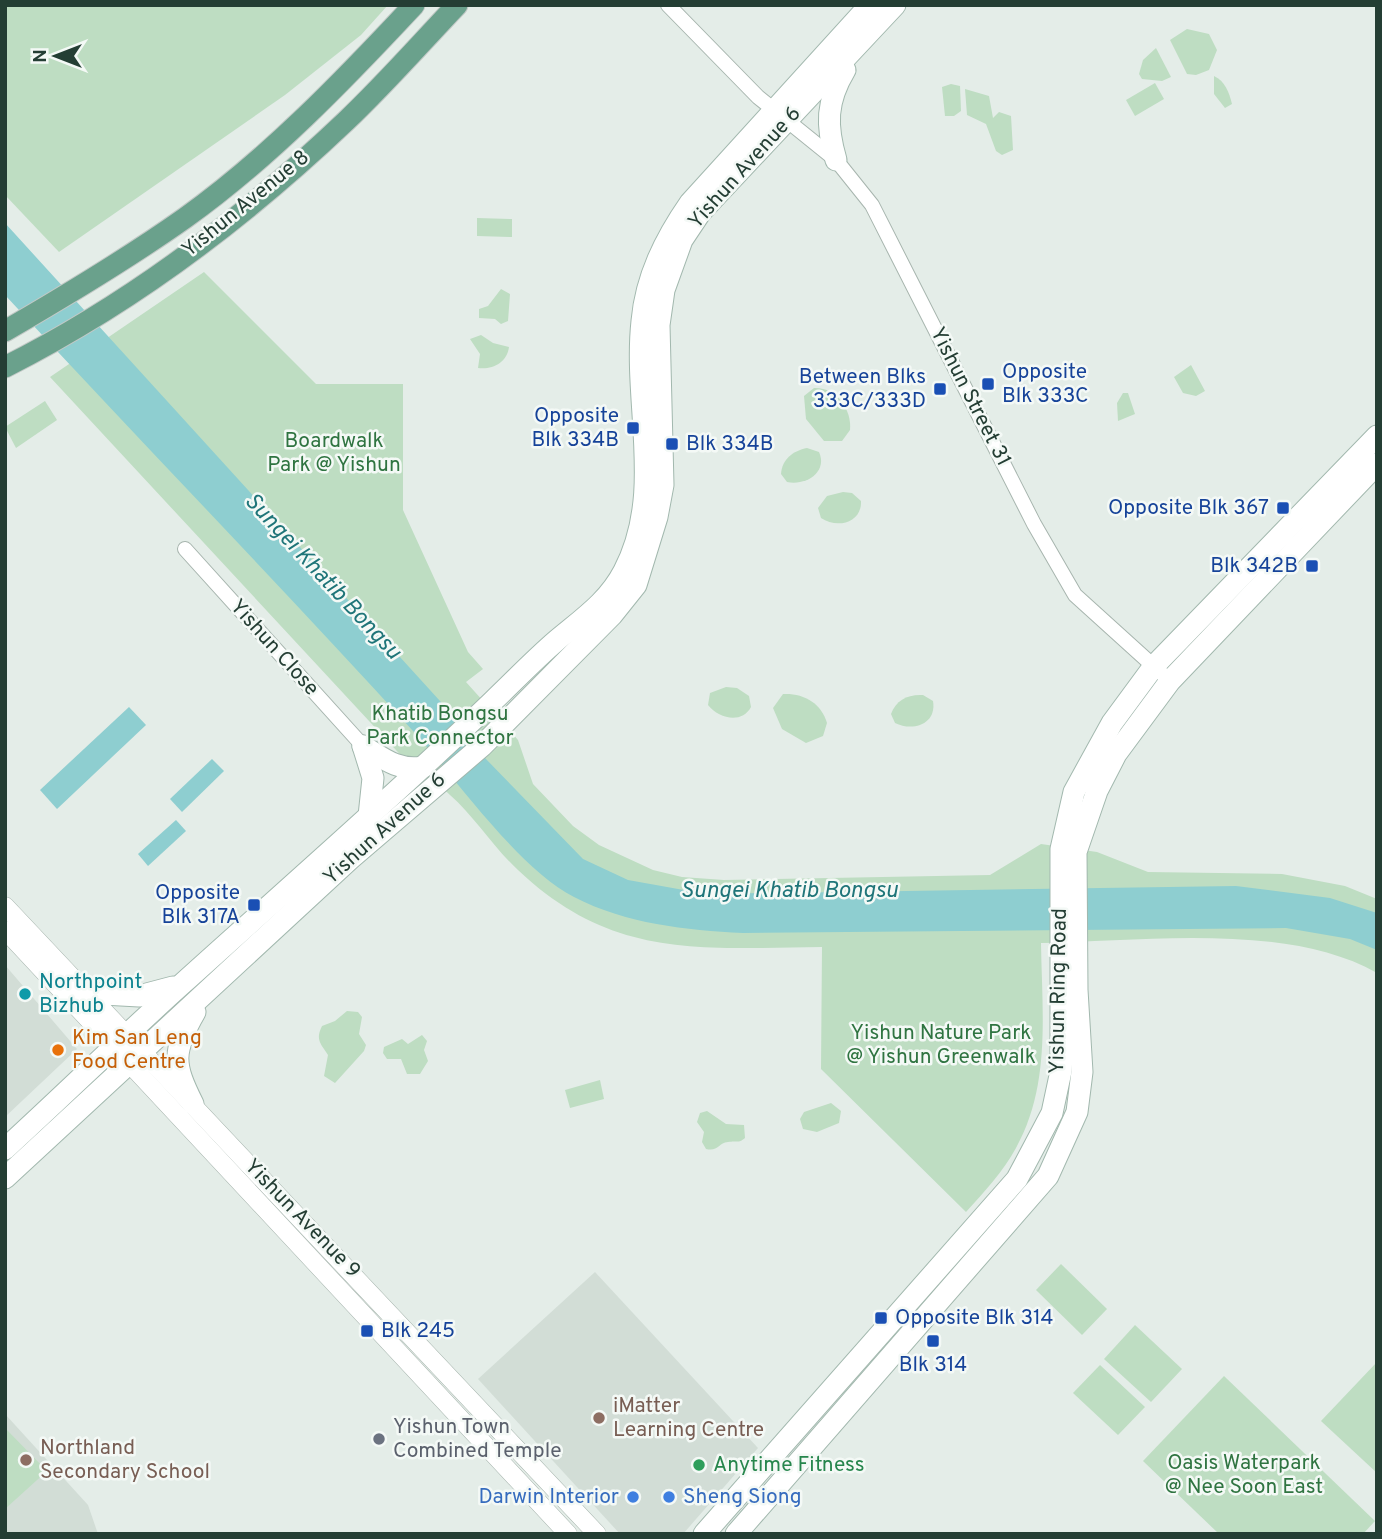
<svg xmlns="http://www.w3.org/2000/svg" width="1382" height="1539" font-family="Overpass,sans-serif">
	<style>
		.built { fill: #d2ddd6 }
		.green { fill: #beddc2 }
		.water { fill: #8eced0 }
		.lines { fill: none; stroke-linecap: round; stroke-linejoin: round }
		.minor-casing { stroke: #a7b5ae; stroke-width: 16 }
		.tertiary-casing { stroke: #a7b5ae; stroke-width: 19 }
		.secondary-casing { stroke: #a2b8ae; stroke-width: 23 }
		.primary-casing { stroke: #c2c9c6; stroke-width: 23 }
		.minor { stroke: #fff; stroke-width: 14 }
		.tertiary { stroke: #fff; stroke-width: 18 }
		.secondary { stroke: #fff; stroke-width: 21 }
		.primary { stroke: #6aa18c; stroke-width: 21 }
		.transit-dot { fill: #1a4fb4; stroke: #f4f9f6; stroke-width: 2.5 }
		.culture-dot { fill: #0f9aa8; stroke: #f4f9f6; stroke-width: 2.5 }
		.food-dot { fill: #e8710a; stroke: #f4f9f6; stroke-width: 2.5 }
		.education-dot { fill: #8d6e63; stroke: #f4f9f6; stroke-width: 2.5 }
		.worship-dot { fill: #6b7280; stroke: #f4f9f6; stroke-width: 2.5 }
		.leisure-dot { fill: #2e9e5b; stroke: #f4f9f6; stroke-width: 2.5 }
		.shop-dot { fill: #3f7fe0; stroke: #f4f9f6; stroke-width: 2.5 }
		.labels { text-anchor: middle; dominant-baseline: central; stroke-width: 5; stroke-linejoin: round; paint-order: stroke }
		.street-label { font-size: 21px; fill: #243e34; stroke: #f4f9f6 }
		.transit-label { font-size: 21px; fill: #164399; stroke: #f4f9f6; text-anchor: end }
		.park-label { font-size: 21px; fill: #2f7441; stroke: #f4f9f6 }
		.culture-label { font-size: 21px; fill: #0d838f; stroke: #f4f9f6; text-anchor: start }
		.food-label { font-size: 21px; fill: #c56008; stroke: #f4f9f6; text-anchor: start }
		.education-label { font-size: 21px; fill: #785e54; stroke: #f4f9f6; text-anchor: start }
		.worship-label { font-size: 21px; fill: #5b616d; stroke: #f4f9f6; text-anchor: start }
		.leisure-label { font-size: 21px; fill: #27864d; stroke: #f4f9f6; text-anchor: start }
		.shop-label { font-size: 21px; fill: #366cbe; stroke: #f4f9f6; text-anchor: end }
		.water-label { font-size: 23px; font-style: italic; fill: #1f7579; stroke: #f4f9f6 }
	</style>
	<rect width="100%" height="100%" fill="#e4ede8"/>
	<g class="built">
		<path d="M5 965 77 1049 5 1117Z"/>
		<path d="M595 1272 758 1448 683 1534H620L478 1379Z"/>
		<path d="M5 1414 88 1505 98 1534H5Z"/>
	</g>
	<g class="green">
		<path d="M5 5H388L361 35 285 95 59 252 5 195Z"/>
		<path d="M1187 29 1209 34 1217 50 1209 70 1196 75 1187 74 1170 40Z"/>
		<path d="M1156 48 1171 77 1162 81 1142 79 1139 74 1143 60Z"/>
		<path d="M1214 76C1225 81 1229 92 1232 104L1225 108 1214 94Z"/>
		<path d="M1155 83 1164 99 1135 116 1126 100Z"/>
		<path d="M951 84 960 86 961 111 954 116H945L942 87Z"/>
		<path d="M965 89 989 96 993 118 999 112 1011 116 1013 150 1002 155 996 151 986 124 967 115Z"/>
		<path d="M477 218 512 219V237L477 236Z"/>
		<path d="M204 272 316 384H403V510L468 652 483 669 466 682 518 740 533 784 573 826 599 845 653 870 682 877 724 880 990 875 1041 844 1097 852 1148 872 1282 874 1345 886 1377 899V973C1287 922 1142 941 1041 943 1042 1013 1051 1085 1016 1148 1003 1172 984 1192 966 1212L821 1069 822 947C701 948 613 960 518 870 493 847 475 817 450 795 438 783 422 773 408 763L50 377Z"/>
		<path d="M501 289 510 294 508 321 501 324 495 319 479 318V309L488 306Z"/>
		<path d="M481 335 493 343 509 347C507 363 492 370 478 368L480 354 470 339Z"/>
		<path d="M1191 365 1205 391 1196 396 1183 393 1174 377Z"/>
		<path d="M814 388C836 387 852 409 850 430L842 441H824L806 419 804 396Z"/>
		<path d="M1123 393H1128L1135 414 1118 421 1117 403Z"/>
		<path d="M45 401 57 420 16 448 5 427Z"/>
		<path d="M807 448 819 452C828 472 806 486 787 482L781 474C782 459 793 451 807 448Z"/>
		<path d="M843 492 852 493 861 501C862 523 837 529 821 518L818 508 827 496Z"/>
		<path d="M726 687 737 688 749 696 751 707C742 724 719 719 708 705L710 693Z"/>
		<path d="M783 694C804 693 821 703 827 723L823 736 806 743 782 729 773 708Z"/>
		<path d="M923 695 933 701C937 724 913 732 895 723L891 714C896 700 908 694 923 695Z"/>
		<path d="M347 1011 358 1012 362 1017 359 1034 366 1045 364 1051 335 1083 324 1076 328 1055C321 1044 315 1040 322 1026L335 1021Z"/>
		<path d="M422 1035 427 1041 424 1050 428 1061 420 1074H407L401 1059H387L383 1053 384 1047 402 1039 408 1044Z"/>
		<path d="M600 1080 604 1099 570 1108 565 1090Z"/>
		<path d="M831 1103 841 1111 839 1123 817 1132 803 1129 800 1119 804 1112Z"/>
		<path d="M707 1111 726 1124 744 1125 745 1138C738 1144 737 1140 728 1142 718 1143 718 1152 706 1149L702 1142 704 1132 697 1122 700 1113Z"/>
		<path d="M1061 1264 1107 1309 1082 1335 1036 1290Z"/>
		<path d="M1135 1325 1182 1369 1151 1402 1104 1359Z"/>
		<path d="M1377 1362V1473L1321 1421Z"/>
		<path d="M1100 1365 1145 1407 1118 1435 1073 1393Z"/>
		<path d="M1224 1376 1375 1521 1363 1534H1219L1143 1461Z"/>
		<path d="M5 1428 47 1471 5 1509Z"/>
	</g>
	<g class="water">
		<path d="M5 223 440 701 485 758 583 859 628 880 706 894 1236 886 1330 898 1377 913V950L1350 939 1286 928 743 933C686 930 626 924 574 897 519 869 456 779 413 731 279 584 140 441 5 295Z"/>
		<path d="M129 707 146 725 57 809 40 790Z"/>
		<path d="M212 759 224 771 182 812 170 799Z"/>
		<path d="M176 820 186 831 148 866 138 854Z"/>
	</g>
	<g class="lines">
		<g class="minor-casing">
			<g id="minor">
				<path d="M668 5 758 97 836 160 872 205 1034 524 1075 595 1170 681"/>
				<path d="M185 549 363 746"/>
			</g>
		</g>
		<g class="tertiary-casing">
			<g id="tertiary">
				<path d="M5 906 597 1534"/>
				<path d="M5 930 568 1534"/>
			</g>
		</g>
		<g class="secondary-casing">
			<g id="secondary">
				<path d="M836 160C826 125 826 102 845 70"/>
				<path d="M363 746 373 778 369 816"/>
				<path d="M363 746C384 759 398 771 423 767"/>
				<path d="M85 993 139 996 173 987"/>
				<path d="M193 1104C173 1064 172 1052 195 1012"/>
				<path d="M5 1149C65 1094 122 1038 182 984 286 890 392 798 493 701 514 681 534 660 556 641 582 619 608 602 624 571 665 493 633 405 642 321 646 277 665 239 690 203L870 5"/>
				<path d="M5 1178 350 859 482 746 612 615 636 585 657 517 663 485 659 325 664 290 682 240 700 213 895 5"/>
				<path d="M704 1534 1017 1179 1052 1113 1061 1071V849L1074 792 1112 723 1154 666 1377 436"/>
				<path d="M736 1534 1048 1176 1077 1112 1082 1072 1077 990 1076 852 1097 791 1116 754 1170 681 1377 464"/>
			</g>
		</g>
		<g class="primary-casing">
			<g id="primary">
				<path d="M5 331C67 295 127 259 185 218 269 158 344 80 414 5"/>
				<path d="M5 367C130 304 245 217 346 121 385 84 420 44 457 5"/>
			</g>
		</g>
		<use href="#minor" class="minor"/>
		<use href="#tertiary" class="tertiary"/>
		<use href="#secondary" class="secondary"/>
		<use href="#primary" class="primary"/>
	</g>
	<g class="transit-dot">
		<rect x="981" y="377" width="14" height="14" rx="3.5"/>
		<rect x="933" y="382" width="14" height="14" rx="3.5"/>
		<rect x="626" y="421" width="14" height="14" rx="3.5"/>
		<rect x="665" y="437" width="14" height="14" rx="3.5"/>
		<rect x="1276" y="501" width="14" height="14" rx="3.5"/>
		<rect x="1305" y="559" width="14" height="14" rx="3.5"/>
		<rect x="247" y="898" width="14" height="14" rx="3.5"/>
		<rect x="874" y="1311" width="14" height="14" rx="3.5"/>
		<rect x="360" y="1324" width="14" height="14" rx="3.5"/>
		<rect x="926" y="1334" width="14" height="14" rx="3.5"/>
	</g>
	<circle class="culture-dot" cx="25" cy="994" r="7"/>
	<circle class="food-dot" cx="58" cy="1050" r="7"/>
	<g class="education-dot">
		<circle cx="599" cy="1418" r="7"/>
		<circle cx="26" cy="1460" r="7"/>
	</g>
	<circle class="worship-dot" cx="379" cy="1439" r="7"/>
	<circle class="leisure-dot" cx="699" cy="1465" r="7"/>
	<g class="shop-dot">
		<circle cx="633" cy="1497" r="7"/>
		<circle cx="669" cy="1497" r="7"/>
	</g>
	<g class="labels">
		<g class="street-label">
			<text transform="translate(745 168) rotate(-48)">Yishun Avenue 6</text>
			<text transform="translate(246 204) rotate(-39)">Yishun Avenue 8</text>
			<text transform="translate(970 397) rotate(63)">Yishun Street 31</text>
			<text transform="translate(274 648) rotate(48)">Yishun Close</text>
			<text transform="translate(385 829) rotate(-42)">Yishun Avenue 6</text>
			<text transform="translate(1059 991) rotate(-89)">Yishun Ring Road</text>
			<text transform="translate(302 1219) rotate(46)">Yishun Avenue 9</text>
		</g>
		<g class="transit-label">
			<text x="1002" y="372" text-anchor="start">Opposite<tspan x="1002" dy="24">Blk 333C</tspan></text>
			<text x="926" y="377">Between Blks<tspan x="926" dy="24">333C/333D</tspan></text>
			<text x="619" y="416">Opposite<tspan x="619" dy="24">Blk 334B</tspan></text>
			<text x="686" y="444" text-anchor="start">Blk 334B</text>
			<text x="1269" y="508">Opposite Blk 367</text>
			<text x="1298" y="566">Blk 342B</text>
			<text x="240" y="893">Opposite<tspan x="240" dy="24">Blk 317A</tspan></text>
			<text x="895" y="1318" text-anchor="start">Opposite Blk 314</text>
			<text x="381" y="1331" text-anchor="start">Blk 245</text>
			<text x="933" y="1365" text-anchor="middle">Blk 314</text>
		</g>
		<g class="park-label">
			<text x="334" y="441">Boardwalk<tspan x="334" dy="24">Park @ Yishun</tspan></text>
			<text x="440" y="714">Khatib Bongsu<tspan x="440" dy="24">Park Connector</tspan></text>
			<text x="941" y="1033">Yishun Nature Park<tspan x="941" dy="24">@ Yishun Greenwalk</tspan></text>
			<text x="1244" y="1463">Oasis Waterpark<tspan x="1244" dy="24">@ Nee Soon East</tspan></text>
		</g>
		<g class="culture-label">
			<text x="39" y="982">Northpoint<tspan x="39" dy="24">Bizhub</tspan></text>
		</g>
		<g class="food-label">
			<text x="72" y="1038">Kim San Leng<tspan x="72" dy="24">Food Centre</tspan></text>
		</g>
		<g class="education-label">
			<text x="613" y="1406">iMatter<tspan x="613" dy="24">Learning Centre</tspan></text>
			<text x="40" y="1448">Northland<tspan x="40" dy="24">Secondary School</tspan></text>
		</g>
		<g class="worship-label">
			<text x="393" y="1427">Yishun Town<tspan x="393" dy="24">Combined Temple</tspan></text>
		</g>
		<g class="leisure-label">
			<text x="713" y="1465">Anytime Fitness</text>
		</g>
		<g class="shop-label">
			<text x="619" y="1497">Darwin Interior</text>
			<text x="683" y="1497" text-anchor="start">Sheng Siong</text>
		</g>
		<g class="water-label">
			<text transform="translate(322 577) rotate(47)">Sungei Khatib Bongsu</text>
			<text x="789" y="891">Sungei Khatib Bongsu</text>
		</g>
	</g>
	<rect width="1382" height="1539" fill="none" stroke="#243e34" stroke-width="14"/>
	<g transform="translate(56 56) rotate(270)" stroke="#f4f9f6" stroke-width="5" paint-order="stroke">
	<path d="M0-5L12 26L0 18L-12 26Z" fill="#243e34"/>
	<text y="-10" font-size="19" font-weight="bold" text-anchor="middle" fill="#243e34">N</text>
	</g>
</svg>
